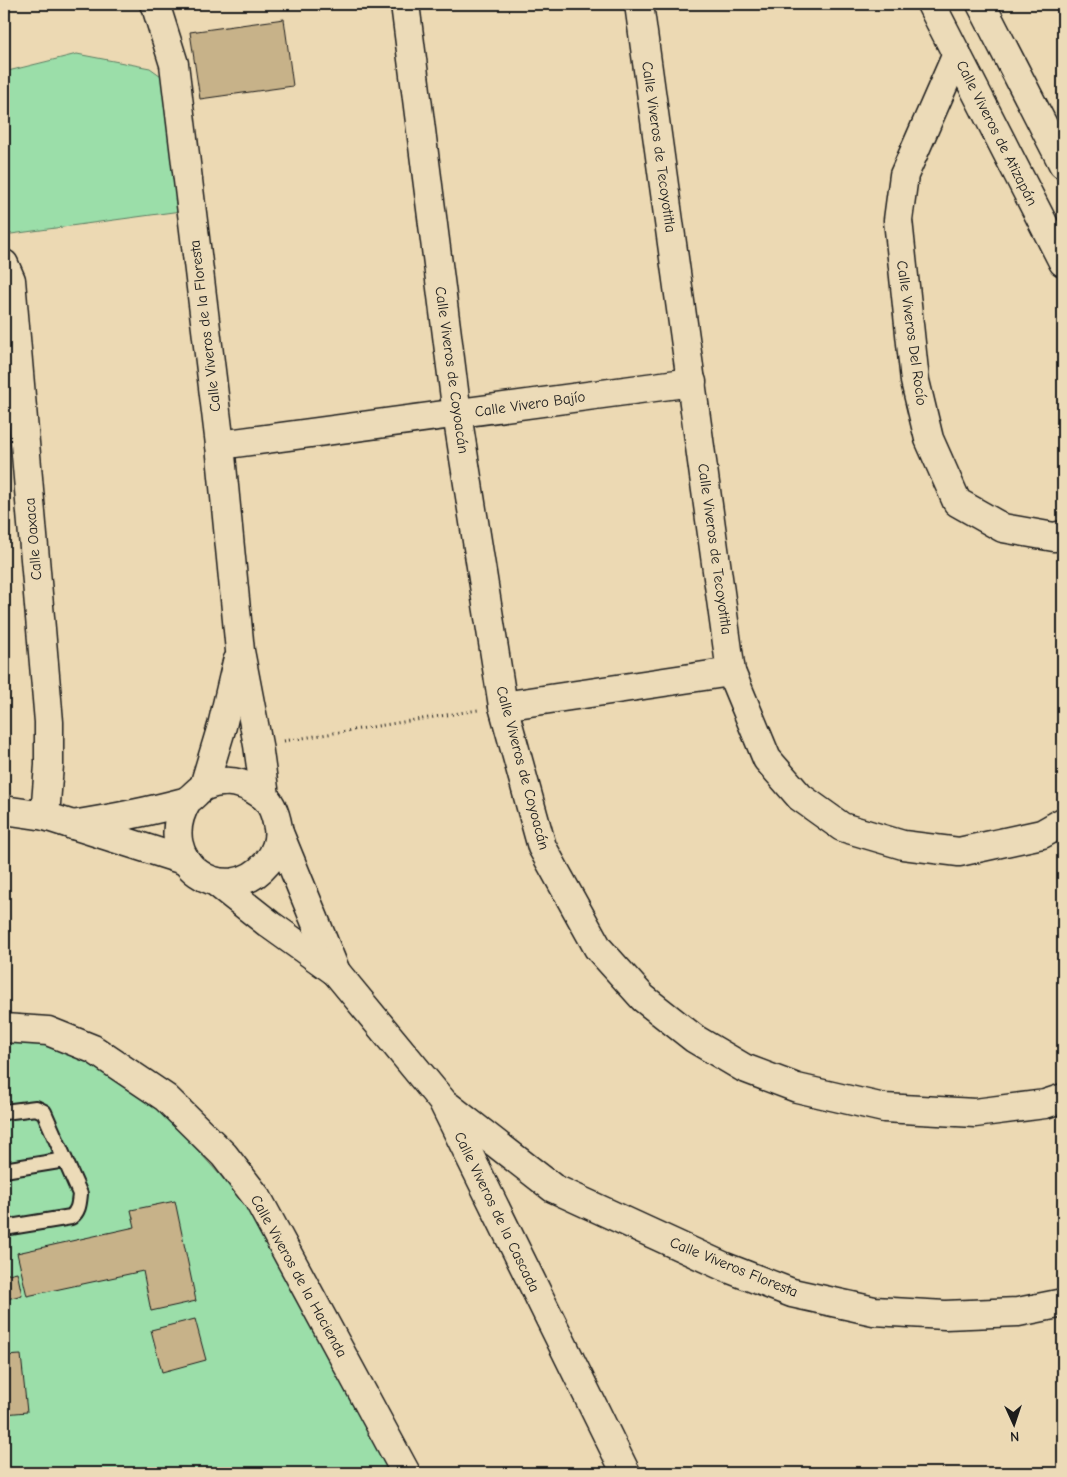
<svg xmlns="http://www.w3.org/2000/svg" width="1067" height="1477" font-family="'Comic Neue',sans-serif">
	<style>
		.green { fill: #9bdea9; stroke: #5c7d62 }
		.building { fill: #c7b289; stroke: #1c1c1c }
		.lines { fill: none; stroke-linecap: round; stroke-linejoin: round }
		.lane-casing { stroke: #1c1c1c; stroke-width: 18 }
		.street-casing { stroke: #1c1c1c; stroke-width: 31 }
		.secondary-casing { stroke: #1c1c1c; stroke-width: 31 }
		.path { stroke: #1c1c1c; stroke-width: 3; stroke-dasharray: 1 4; stroke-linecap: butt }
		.lane { stroke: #ecdbb8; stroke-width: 14 }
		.street { stroke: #ecdbb8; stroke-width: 28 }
		.secondary { stroke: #ecdbb8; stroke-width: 28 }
		.labels { text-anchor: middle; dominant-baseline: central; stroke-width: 5; stroke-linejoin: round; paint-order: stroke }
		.street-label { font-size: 15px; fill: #1c1c1c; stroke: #ecdbb8 }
	</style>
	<rect width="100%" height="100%" fill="#ecd9b3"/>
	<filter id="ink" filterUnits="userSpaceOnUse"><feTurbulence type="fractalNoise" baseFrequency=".02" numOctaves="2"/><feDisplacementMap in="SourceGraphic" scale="10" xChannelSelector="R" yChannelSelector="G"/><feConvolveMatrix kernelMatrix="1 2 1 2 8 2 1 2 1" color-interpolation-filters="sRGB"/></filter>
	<g filter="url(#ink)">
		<g class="green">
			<path d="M77 54 150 68 171 83 188 210 4 235V72Z"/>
			<path d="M4 1036 50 1038 157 1105 237 1194 306 1300 396 1473H4Z"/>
		</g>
		<g class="building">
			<path d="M284 19 293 86 200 99 190 32Z"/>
			<path d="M175 1201 196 1301 151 1311 143 1271 27 1296 17 1253 135 1227 131 1210Z"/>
			<path d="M17 1272 22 1295 4 1300V1275Z"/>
			<path d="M195 1319 206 1360 162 1372 151 1330Z"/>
			<path d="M21 1355 27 1412 4 1414V1356Z"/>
		</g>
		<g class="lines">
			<g class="lane-casing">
				<g id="lane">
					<path d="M4 1112 36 1108 44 1112 80 1194C79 1203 79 1211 71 1217L4 1228"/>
					<path d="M4 1170 65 1160"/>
				</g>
			</g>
			<g class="street-casing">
				<g id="street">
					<path d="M154 4 157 10 174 64 220 445 240 651 258 745 265 796"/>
					<path d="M405 4 457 414 503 706 542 847 598 948 643 998 695 1039 744 1068 797 1088 884 1108 975 1113 1045 1104 1063 1098"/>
					<path d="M639 4 731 672 767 759 800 797 842 827 903 845 959 852 1042 834 1063 822"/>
					<path d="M957 54 904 175 898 220 915 381 929 439 957 502 1003 528 1054 537 1063 535"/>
					<path d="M4 264 11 280 49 722V765L45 816"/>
					<path d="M220 445 692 382"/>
					<path d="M503 706 731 672"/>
					<path d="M204 786 222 726 237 662"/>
					<path d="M4 810 45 816 186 861"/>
					<path d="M72 825C110 819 147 812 184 802 192 799 197 790 205 786 210 784 218 782 223 782 238 780 251 787 262 795 272 802 276 816 278 828 280 840 275 854 267 863 226 912 151 862 187 801"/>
					<path d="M279 833 336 972"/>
					<path d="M216 882 269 924 336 972 443 1102 626 1473"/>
					<path d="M448 1106 553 1188 725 1267 792 1293 874 1311 945 1315 1018 1312 1063 1303"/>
				</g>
			</g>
			<g class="secondary-casing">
				<g id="secondary">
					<path d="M931 4 1063 262"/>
					<path d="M981 4 1063 164"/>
					<path d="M4 1028 48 1031 93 1049 166 1098 224 1155 258 1199 406 1473"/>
				</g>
			</g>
			<path class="path" d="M284 741 478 710"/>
			<use href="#lane" class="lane"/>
			<use href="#street" class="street"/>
			<use href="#secondary" class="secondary"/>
		</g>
	</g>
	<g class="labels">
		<g class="street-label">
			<text transform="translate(997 133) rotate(63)">Calle Viveros de Atizapán</text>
			<text transform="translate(659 147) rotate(82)">Calle Viveros de Tecoyotitla</text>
			<text transform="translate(205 326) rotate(-97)">Calle Viveros de la Floresta</text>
			<text transform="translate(912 333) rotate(82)">Calle Viveros Del Rocío</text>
			<text transform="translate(452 370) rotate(82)">Calle Viveros de Coyoacán</text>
			<text transform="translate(530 404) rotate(-8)">Calle Vivero Bajío</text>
			<text transform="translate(33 539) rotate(-95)">Calle Oaxaca</text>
			<text transform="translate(715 549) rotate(82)">Calle Viveros de Tecoyotitla</text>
			<text transform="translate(523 768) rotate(75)">Calle Viveros de Coyoacán</text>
			<text transform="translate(497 1212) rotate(64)">Calle Viveros de la Cascada</text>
			<text transform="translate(734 1267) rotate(22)">Calle Viveros Floresta</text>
			<text transform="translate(299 1276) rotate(61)">Calle Viveros de la Hacienda</text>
		</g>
	</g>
	<rect width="1067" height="1477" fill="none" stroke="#ecdbb8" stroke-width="20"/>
	<rect x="10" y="10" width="1047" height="1457" fill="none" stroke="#1c1c1c" stroke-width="2" filter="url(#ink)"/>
	<g transform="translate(1014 1424) rotate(177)" stroke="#ecdbb8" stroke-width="4" paint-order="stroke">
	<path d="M0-4L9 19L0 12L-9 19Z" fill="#1c1c1c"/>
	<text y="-8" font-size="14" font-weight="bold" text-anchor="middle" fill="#1c1c1c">N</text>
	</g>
</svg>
